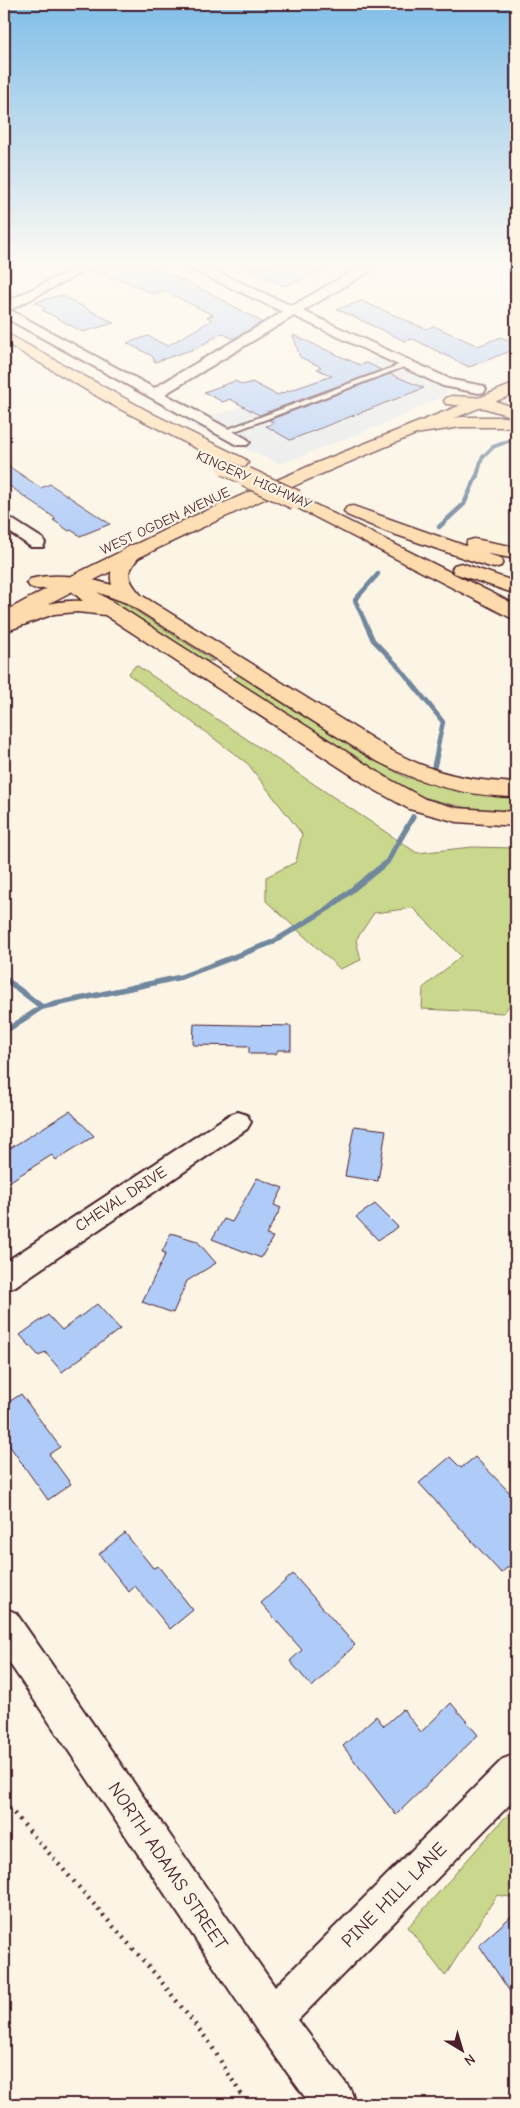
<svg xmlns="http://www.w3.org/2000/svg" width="520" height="2108" font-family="'Comic Neue',sans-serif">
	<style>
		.built { fill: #e5e8eb }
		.green { fill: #c9d88c; stroke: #8a7c5c }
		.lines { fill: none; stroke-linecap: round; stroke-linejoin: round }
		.stream-far2 { stroke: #6f879d; stroke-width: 4 }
		.stream-far1 { stroke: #6f879d; stroke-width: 4.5 }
		.stream { stroke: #6f879d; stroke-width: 5.5 }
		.building { fill: #afcbf8; stroke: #4a1f2b }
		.service-casing { stroke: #4a1f2b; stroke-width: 4 }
		.minor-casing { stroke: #4a1f2b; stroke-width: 4 }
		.primary-casing { stroke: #4a1f2b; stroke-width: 3 }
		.motorway-casing { stroke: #4a1f2b; stroke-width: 3 }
		.path { stroke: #4a1f2b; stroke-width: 4.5; stroke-dasharray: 2 5.5; stroke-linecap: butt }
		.service { fill: #fcf5e5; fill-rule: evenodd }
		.minor { fill: #fcf5e5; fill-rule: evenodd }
		.primary { fill: #fedbac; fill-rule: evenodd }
		.motorway { fill: #fedbac; fill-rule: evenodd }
		.motorway-bridge-far1-casing { stroke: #4a1f2b; stroke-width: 17; stroke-linecap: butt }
		.motorway-bridge-casing { stroke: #4a1f2b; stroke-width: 22; stroke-linecap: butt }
		.motorway-bridge-far1 { stroke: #fedbac; stroke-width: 15 }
		.motorway-bridge { stroke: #fedbac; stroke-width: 19 }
		.labels { text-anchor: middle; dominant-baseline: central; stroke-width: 4.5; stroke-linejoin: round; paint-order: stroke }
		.far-street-label { font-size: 14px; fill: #4a1f2b; stroke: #fcf5e5 }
		.street-label { font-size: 16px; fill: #4a1f2b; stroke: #fcf5e5 }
		.near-street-label { font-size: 19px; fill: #4a1f2b; stroke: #fcf5e5 }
	</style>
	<rect width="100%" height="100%" fill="#fcf5e5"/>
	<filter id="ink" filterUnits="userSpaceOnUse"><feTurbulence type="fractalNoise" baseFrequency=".02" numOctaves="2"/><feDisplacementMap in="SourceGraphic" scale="10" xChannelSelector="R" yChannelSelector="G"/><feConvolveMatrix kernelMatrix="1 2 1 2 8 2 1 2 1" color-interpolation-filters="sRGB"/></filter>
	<g filter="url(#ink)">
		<path class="built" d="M380 356 440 384 448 391 446 395 388 422 281 464 185 423 230 411Z"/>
		<g class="green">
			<path d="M110 595 117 599 214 661H202L106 599Z"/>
			<path d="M136 665 417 853 472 847 516 848V996L504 1013 422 1009 423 988 461 956 413 908 374 913 356 940 361 960 340 969 266 901V877L296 862 302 834 248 764 128 674Z"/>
			<path d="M239 675 367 756 405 777 473 794 516 796V811C480 812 446 805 412 793L232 680Z"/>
			<path d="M516 1805V1898L497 1895 445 1976 408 1927Z"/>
		</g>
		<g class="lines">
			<path class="stream-far2" d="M476 479 482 458 493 447 516 438"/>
			<g class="stream-far1">
				<path d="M439 527 464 504 476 477"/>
				<path d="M378 574 355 600 373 640 399 667 443 722 437 750"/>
			</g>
			<g class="stream">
				<path d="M434 767 438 749"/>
				<path d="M4 978 42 1007"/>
				<path d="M4 1032 42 1007 181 977 273 942 329 908 387 862 413 817"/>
			</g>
		</g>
		<g class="building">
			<path d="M96 266H151L214 295 262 322 233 339 222 333 197 348 155 362 152 356 127 343 148 336 167 346 212 320 207 317 213 315 164 291 153 294 127 282 91 270Z"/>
			<path d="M239 266H333L285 286Z"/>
			<path d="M61 295 114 323 83 332 42 310 45 308 35 302Z"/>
			<path d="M362 301 426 329 434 326 478 346 501 337 516 344V349L469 367 413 339 405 341 337 309Z"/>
			<path d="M293 335 360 365 367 363 381 370 259 415 230 399 223 402 204 392 235 381 243 385 252 382 277 395 332 376 317 369 321 367 300 357Z"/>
			<path d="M390 374 424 388 290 440 266 426 274 423 269 420Z"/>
			<path d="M4 463 41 488 50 484 110 524 80 536 71 530 69 531 53 520 56 519 4 482Z"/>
			<path d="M194 1024 291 1026V1050H278L276 1054H249V1046L193 1045Z"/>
			<path d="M70 1111 94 1136 56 1160 52 1155 4 1185V1152Z"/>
			<path d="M354 1126 386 1130 378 1181 345 1176Z"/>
			<path d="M257 1178 283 1188 274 1205 281 1208 266 1235 273 1237 261 1258 212 1239 224 1219 232 1222Z"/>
			<path d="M375 1204 398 1227 378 1240 356 1217Z"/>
			<path d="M171 1233 197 1241 216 1263 187 1281 173 1313 142 1302 166 1253 162 1252Z"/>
			<path d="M97 1304 120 1329 62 1372 45 1352 39 1356 20 1335 48 1315 62 1330Z"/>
			<path d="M21 1394 60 1447 49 1454 71 1484 48 1500 4 1438V1405Z"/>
			<path d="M450 1457 461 1468 475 1457 516 1499V1560L501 1573 419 1483Z"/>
			<path d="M125 1533 153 1568 158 1566 193 1610 170 1629 135 1586 129 1592 99 1554Z"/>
			<path d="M293 1574 355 1645 312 1687 290 1661 302 1650 261 1603Z"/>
			<path d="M451 1703 478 1735 396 1815 343 1746 376 1716 384 1726 403 1709 421 1732Z"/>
			<path d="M516 1912V2001L479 1945Z"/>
		</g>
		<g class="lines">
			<g class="service-casing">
				<path id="service" d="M407 362 409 363V365L227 434 220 432Z"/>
			</g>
			<g class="minor-casing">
				<g id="minor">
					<path d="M79 266H94L10 310 154 388 283 312 191 269 189 266H204L292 306 361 266H375L373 269 303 311 452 380 484 386 486 389 484 392 479 393 443 386 294 316 165 394 247 439 250 442 247 445H237L4 317V303Z"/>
					<path d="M506 266H516V271L508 269Z"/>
					<path d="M4 516 10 518 43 539 45 543 43 547H31L4 528Z"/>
					<path d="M238 1112 247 1115 251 1122 247 1129 14 1287 4 1290V1263L229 1115Z"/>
					<path d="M4 1608 16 1613 275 1987 503 1759 516 1754V1798L298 2020 350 2089 356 2104H310L258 2032 4 1655Z"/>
				</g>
			</g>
			<g class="primary-casing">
				<path id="primary" d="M516 383V393C344 463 174 534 11 624L4 626V612L59 582 185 520 314 464Z"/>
			</g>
			<g class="motorway-casing">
				<g id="motorway">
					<path d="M4 332 155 415 245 459 248 463 245 467H233L114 406 4 342Z"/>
					<path d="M452 396 486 398 516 408V414L510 416 484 408 446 404 444 401 446 398Z"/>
					<path d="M461 417H506L512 419 514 422 512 425 506 427H461L415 434 409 432 407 429 409 426 415 424Z"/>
					<path d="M296 495 516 605V619L509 617 290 504 287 500 290 496Z"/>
					<path d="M353 506 466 546 467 541 474 539 516 547V559L484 553 501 558 503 562 501 566 494 568 487 566 385 531 347 515 344 511 347 507Z"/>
					<path d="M135 544 142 546 144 550C130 571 121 572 141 595L394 752C438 775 468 780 516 783V797C463 796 417 783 371 758L127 603 97 592 389 779 425 799 457 808 516 812V826L457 822 409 809 373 789 105 615 77 612 54 614 4 632V619C29 608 55 599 83 601L68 588 37 589 30 587 27 583 30 579C57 572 86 577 112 585 107 569 119 548 135 544Z"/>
					<path d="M461 563 516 582V594L454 573 452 569 454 565Z"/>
				</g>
			</g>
			<path class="path" d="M4 1802 156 1975 209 2042 247 2104"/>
			<use href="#service" class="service"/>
			<use href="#minor" class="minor"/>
			<use href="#primary" class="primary"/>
			<use href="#motorway" class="motorway"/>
			<g class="motorway-bridge-far1-casing">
				<path id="motorway-bridge-far1" d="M225 468 249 479"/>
			</g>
			<g class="motorway-bridge-casing">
				<path id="motorway-bridge" d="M246 477 296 500"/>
			</g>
			<use href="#motorway-bridge-far1" class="motorway-bridge-far1"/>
			<use href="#motorway-bridge" class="motorway-bridge"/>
		</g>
	</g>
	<linearGradient id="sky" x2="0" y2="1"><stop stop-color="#81bee8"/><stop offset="0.47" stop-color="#fefaf3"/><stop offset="1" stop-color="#fefaf3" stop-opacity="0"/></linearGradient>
	<rect width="520" height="561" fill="url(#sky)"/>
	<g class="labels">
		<g class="far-street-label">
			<text transform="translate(254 480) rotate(24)">KINGERY HIGHWAY</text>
			<text transform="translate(165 521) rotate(-25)">WEST OGDEN AVENUE</text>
		</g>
		<g class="street-label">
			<text transform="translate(121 1199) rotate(-33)">CHEVAL DRIVE</text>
		</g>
		<g class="near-street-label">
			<text transform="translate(168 1866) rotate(56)">NORTH ADAMS STREET</text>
			<text transform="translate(394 1895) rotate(-45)">PINE HILL LANE</text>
		</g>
	</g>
	<rect width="520" height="2108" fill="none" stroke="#fcf5e5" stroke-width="20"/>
	<rect x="10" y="10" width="500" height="2088" fill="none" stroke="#4a1f2b" stroke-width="2" filter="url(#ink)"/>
	<g transform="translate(462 2050) rotate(142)" stroke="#fcf5e5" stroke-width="4" paint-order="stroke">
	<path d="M0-4L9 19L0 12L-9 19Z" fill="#4a1f2b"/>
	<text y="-8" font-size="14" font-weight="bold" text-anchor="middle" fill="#4a1f2b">N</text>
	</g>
</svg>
